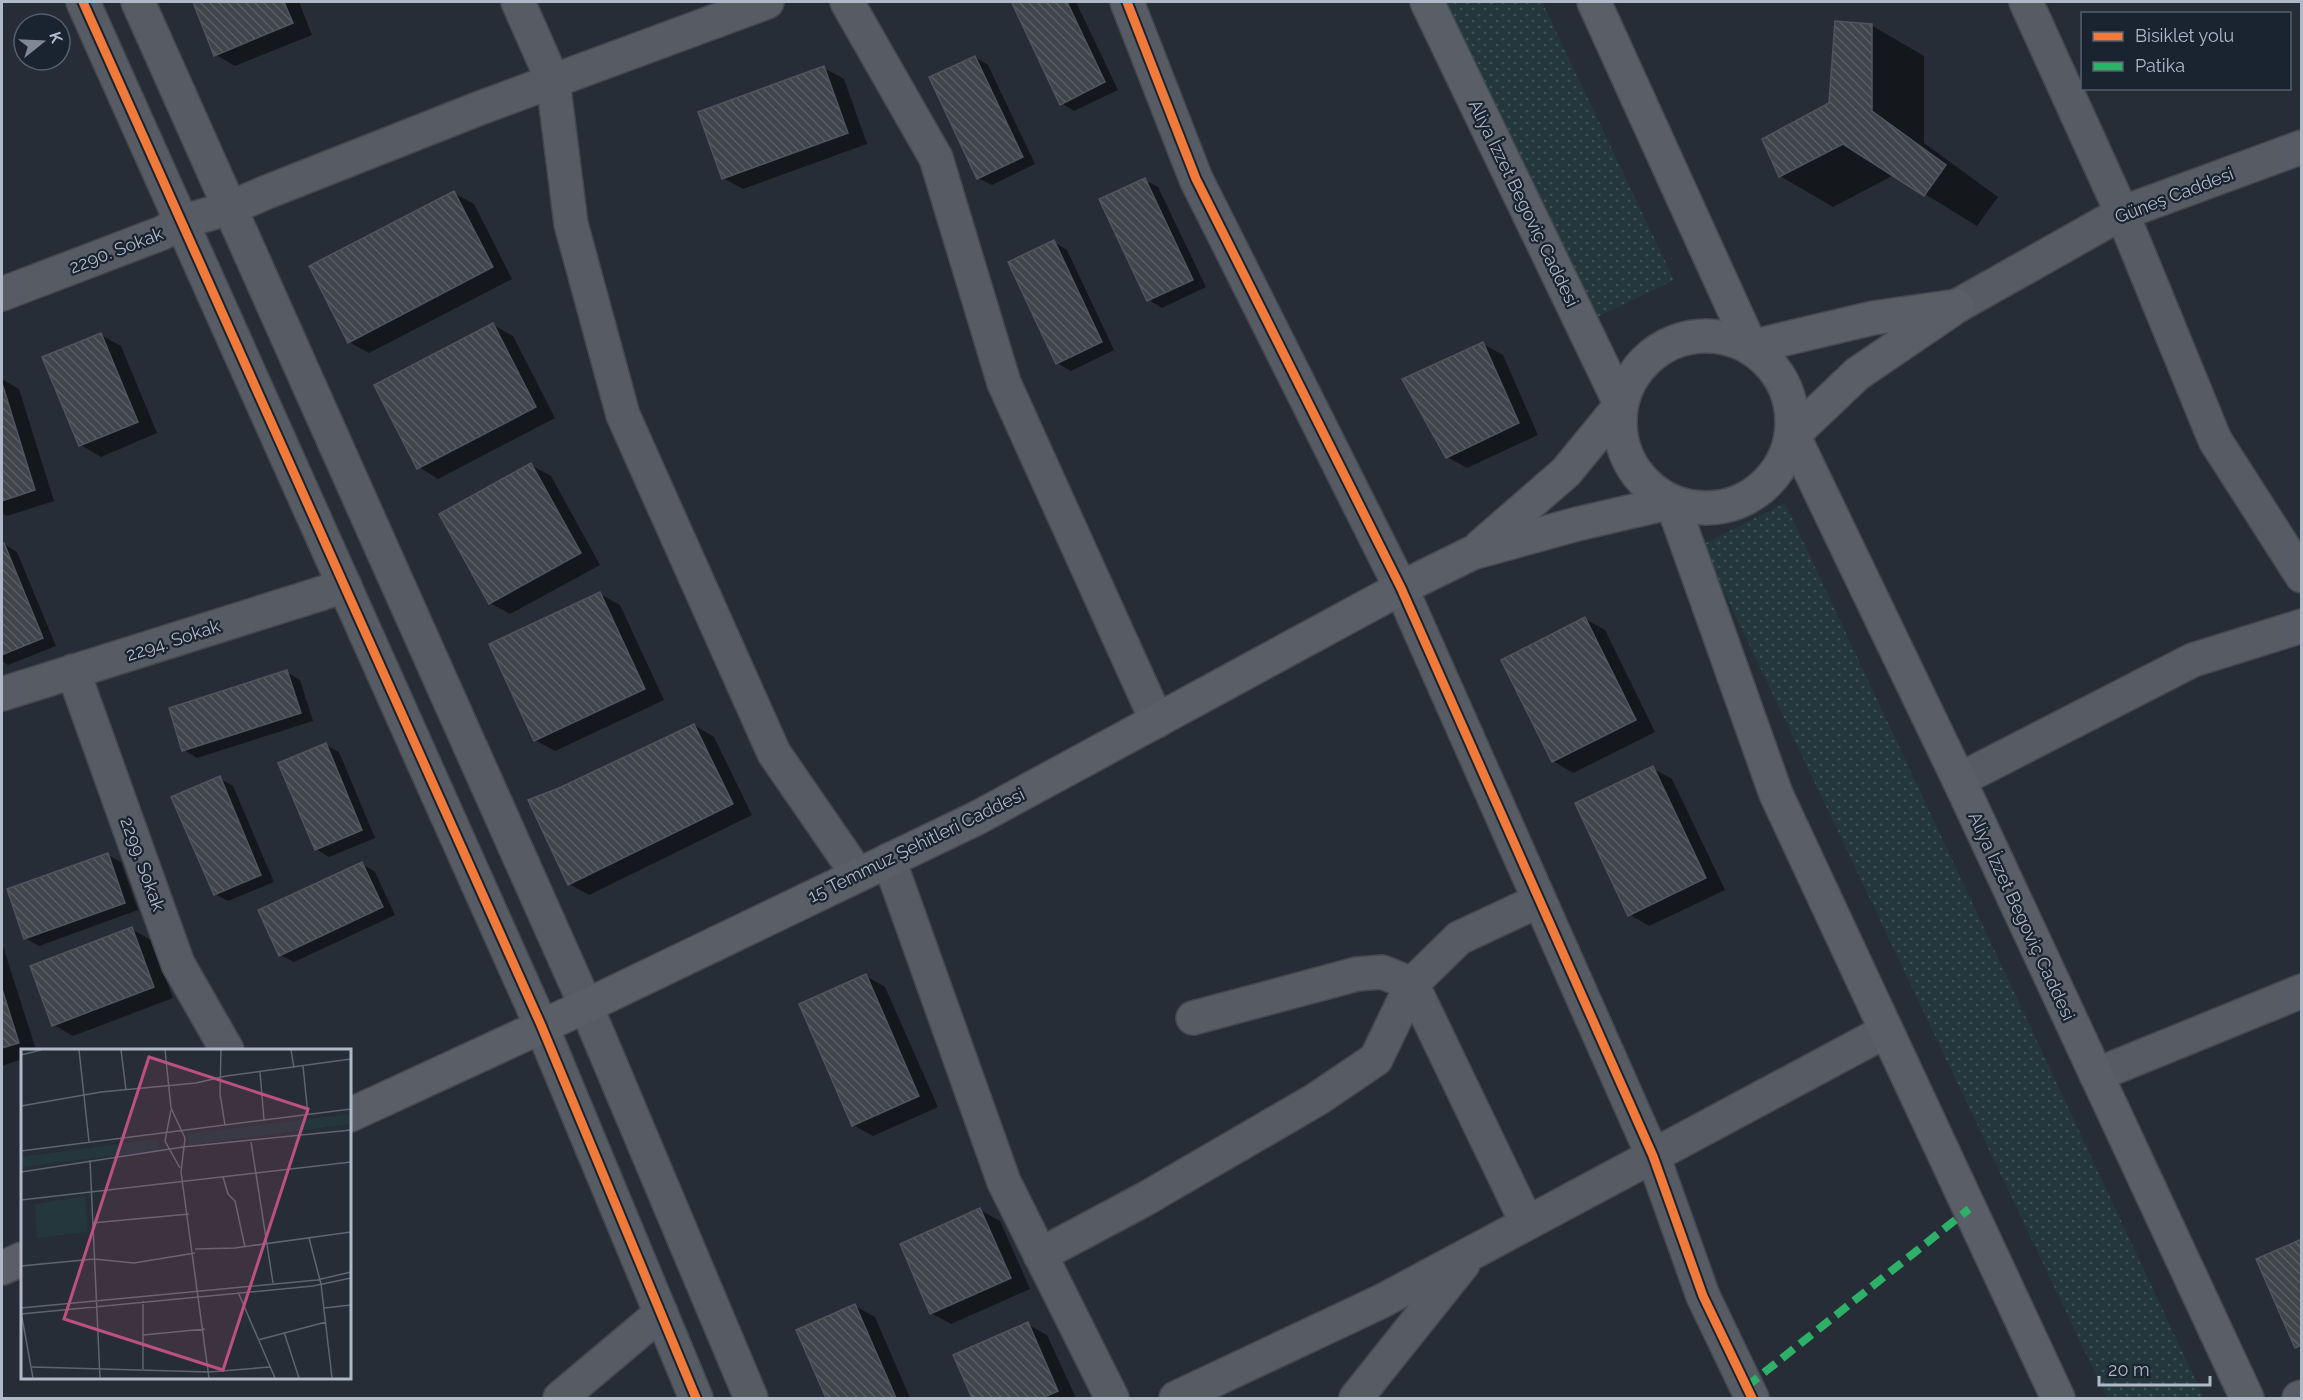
<svg xmlns="http://www.w3.org/2000/svg" width="2303" height="1400" font-family="Raleway,sans-serif">
	<style>
		.green { fill: url(#green-dots) }
		.shadow { fill: #0007 }
		.building { fill: url(#building-back-hatch); stroke: #4f545e; stroke-width: 1.5 }
		.lines { fill: none; stroke-linecap: round; stroke-linejoin: round }
		.minor-casing { stroke: #43484f; stroke-width: 36 }
		.major-casing { stroke: #444952; stroke-width: 36 }
		.minor { stroke: #575c64; stroke-width: 33 }
		.major { stroke: #5a5e66; stroke-width: 33 }
		.quiet { stroke: #2db169; stroke-width: 8; stroke-dasharray: 15 8; stroke-linecap: butt }
		.cycleway-casing { stroke: #1a2330; stroke-width: 13 }
		.cycleway { stroke: #f17a3a; stroke-width: 9 }
		.labels { text-anchor: middle; dominant-baseline: central; stroke-width: 4.5; stroke-linejoin: round; paint-order: stroke }
		.street-label { font-size: 18px; fill: #b0b9c8; stroke: #1a2330 }
		.inset-road { fill: none; stroke: #5e6570; stroke-width: 1.5 }
		.view { fill: #bc5081; fill-opacity: 0.15; stroke: #bc5081; stroke-width: 3 }
		.inset-edge { fill: none; stroke: #b0b9c8; stroke-width: 3 }
	</style>
	<defs>
		<pattern id="green-dots" width="8" height="8" patternUnits="userSpaceOnUse" patternTransform="scale(1.5)"><rect width="8" height="8" fill="#24373c"/><path d="M2 2h.1M6 6h.1" fill="none" stroke="#415257" stroke-width="1.8" stroke-linecap="round"/></pattern>
		<pattern id="building-back-hatch" width="6" height="6" patternUnits="userSpaceOnUse" patternTransform="scale(1.5)"><rect width="6" height="6" fill="#40454c"/><path d="M-1 5l2 2M0 0l6 6M5-1l2 2" fill="none" stroke="#595e64"/></pattern>
	</defs>
	<rect width="100%" height="100%" fill="#272d36"/>
	<g class="green">
		<path d="M1442 2H1542L1674 280 1591 320Z"/>
		<path d="M1785 503 2204 1398H2107L1702 545Z"/>
	</g>
	<g class="shadow">
		<path d="M194 2H299L312 35 235 66 216 55Z"/>
		<path d="M1017 2H1076L1118 90 1074 111 1061 103 1014 3Z"/>
		<path d="M1871 25 1924 56V143L1998 197 1977 226 1894 175 1833 207 1780 176 1830 104Z"/>
		<path d="M975 57 988 65 1035 164 992 185 978 178Z"/>
		<path d="M824 68 844 79 867 144 743 189 723 178Z"/>
		<path d="M1145 180 1158 187 1206 287 1162 308 1149 300Z"/>
		<path d="M454 193 474 204 512 279 369 353 349 342Z"/>
		<path d="M1054 242 1067 250 1114 350 1071 371 1057 363Z"/>
		<path d="M493 325 513 336 555 418 438 479 419 467Z"/>
		<path d="M101 335 121 346 157 433 101 457 81 445Z"/>
		<path d="M1483 344 1503 355 1538 435 1467 468 1447 457Z"/>
		<path d="M2 379 19 389 54 501 7 516 2 513Z"/>
		<path d="M531 465 551 476 600 565 510 614 490 603Z"/>
		<path d="M4 544 17 552 56 646 8 665 2 661V545Z"/>
		<path d="M600 594 620 605 664 700 555 751 535 740Z"/>
		<path d="M1585 619 1605 630 1655 732 1573 773 1553 761Z"/>
		<path d="M287 672 300 680 313 721 197 758 184 750 171 709Z"/>
		<path d="M694 725 714 737 752 815 589 895 569 884 560 789Z"/>
		<path d="M326 745 339 752 375 838 329 857 316 849Z"/>
		<path d="M1652 768 1672 779 1725 890 1649 926 1629 914Z"/>
		<path d="M219 778 233 786 274 882 228 901 215 894Z"/>
		<path d="M108 855 121 862 138 910 39 946 25 938Z"/>
		<path d="M362 864 375 872 395 915 294 962 280 955Z"/>
		<path d="M132 929 152 941 173 998 73 1036 54 1025Z"/>
		<path d="M2 943 36 1050H22V1059L2 1066Z"/>
		<path d="M866 976 885 987 938 1107 873 1136 853 1125Z"/>
		<path d="M980 1210 1000 1221 1030 1289 951 1324 931 1313Z"/>
		<path d="M855 1306 875 1317 910 1398H827L798 1331Z"/>
		<path d="M1027 1324 1047 1335 1076 1398H973L955 1356Z"/>
	</g>
	<g class="building">
		<path d="M193 2H284L293 23 214 56Z"/>
		<path d="M1014 2H1067L1105 82 1060 105 1012 3Z"/>
		<path d="M1835 21 1872 24V111L1946 165 1924 196 1843 144 1779 177 1762 139 1829 103Z"/>
		<path d="M975 56 1023 157 977 179 929 77Z"/>
		<path d="M824 66 848 133 722 179 698 112Z"/>
		<path d="M1145 178 1193 280 1147 301 1099 199Z"/>
		<path d="M454 191 493 267 348 343 309 266Z"/>
		<path d="M1054 240 1102 342 1056 364 1008 262Z"/>
		<path d="M493 323 536 407 417 469 374 385Z"/>
		<path d="M101 333 138 422 79 446 42 357Z"/>
		<path d="M1483 342 1519 423 1446 458 1402 379Z"/>
		<path d="M2 383 35 490 2 501Z"/>
		<path d="M531 463 581 553 489 604 439 514Z"/>
		<path d="M4 543 43 638 2 655V544Z"/>
		<path d="M600 592 645 689 534 741 489 644Z"/>
		<path d="M1585 617 1636 720 1552 762 1501 660Z"/>
		<path d="M287 670 301 713 182 751 169 708Z"/>
		<path d="M694 724 733 804 568 885 528 800 559 788Z"/>
		<path d="M326 743 362 830 315 850 278 763Z"/>
		<path d="M1653 766 1706 878 1628 916 1575 803Z"/>
		<path d="M220 776 261 875 214 895 171 797Z"/>
		<path d="M108 853 125 903 24 939 7 889Z"/>
		<path d="M362 862 383 907 279 956 258 910Z"/>
		<path d="M132 927 154 987 52 1026 30 966Z"/>
		<path d="M866 974 919 1096 852 1126 799 1004Z"/>
		<path d="M2 989 19 1043 2 1048Z"/>
		<path d="M980 1208 1011 1278 930 1314 900 1244Z"/>
		<path d="M2302 1239V1345L2295 1348 2256 1259Z"/>
		<path d="M855 1304 896 1398H826L796 1330Z"/>
		<path d="M1028 1322 1058 1391 1042 1398H972L953 1355Z"/>
	</g>
	<g class="lines">
		<g class="minor-casing">
			<g id="minor">
				<path d="M83 2 541 1025 696 1398"/>
				<path d="M138 2 586 1006 751 1398"/>
				<path d="M518 2 553 81 571 224 623 415 774 753 858 875"/>
				<path d="M847 2 936 158 1004 383 1157 721"/>
				<path d="M1127 2 1196 179 1401 588 1653 1156 1703 1296 1752 1398"/>
				<path d="M2026 2 2122 213 2215 440 2302 576"/>
				<path d="M2 294 162 233 181 222 230 208 267 192 480 108 767 2"/>
				<path d="M1957 306 2122 213 2302 147"/>
				<path d="M73 671 178 964 227 1050"/>
				<path d="M2 694 345 586"/>
				<path d="M1959 780 2193 660 2302 626"/>
				<path d="M889 860 1004 1182 1112 1398"/>
				<path d="M1193 1018 1357 974 1382 972 1412 984 1527 1223"/>
				<path d="M2096 1075 2302 991"/>
				<path d="M1040 1255 1145 1199 1317 1099 1376 1059 1412 984 1459 938 1538 901"/>
				<path d="M560 1398 661 1313"/>
				<path d="M1176 1398 1382 1301 1886 1031"/>
				<path d="M1356 1398 1463 1264"/>
				<path d="M2299 1398 2302 1397"/>
			</g>
		</g>
		<g class="major-casing">
			<g id="major">
				<path d="M1427 2 1621 405"/>
				<path d="M1594 2 1751 347"/>
				<circle cx="1706" cy="422" r="86"/>
				<path d="M1751 347 1873 318 1957 306"/>
				<path d="M1793 435 1959 780 2247 1398"/>
				<path d="M1793 435 1857 374 1951 310"/>
				<path d="M1672 502 1776 794 2058 1398"/>
				<path d="M1481 546 1566 472 1621 405"/>
				<path d="M350 1115 586 1006 977 818 1401 588 1472 553 1577 524 1672 502"/>
				<path d="M2 1268 22 1259"/>
			</g>
		</g>
		<use href="#minor" class="minor"/>
		<use href="#major" class="major"/>
		<path class="quiet" d="M1746 1387 1969 1209"/>
		<g class="cycleway-casing">
			<g id="cycleway">
				<path d="M83 2 541 1025 696 1398"/>
				<path d="M1127 2 1196 179 1401 588 1653 1156 1703 1296 1752 1398"/>
			</g>
		</g>
		<use href="#cycleway" class="cycleway"/>
	</g>
	<g class="labels">
		<g class="street-label">
			<text transform="translate(2174 195) rotate(-21)">Güneş Caddesi</text>
			<text transform="translate(1524 203) rotate(64)">Aliya İzzet Begoviç Caddesi</text>
			<text transform="translate(116 250) rotate(-21)">2290. Sokak</text>
			<text transform="translate(173 640) rotate(-18)">2294. Sokak</text>
			<text transform="translate(916 845) rotate(-26)">15 Temmuz Şehitleri Caddesi</text>
			<text transform="translate(143 864) rotate(70)">2299. Sokak</text>
			<text transform="translate(2022 916) rotate(65)">Aliya İzzet Begoviç Caddesi</text>
		</g>
	</g>
	<g transform="translate(21 1049)">
		<rect width="330" height="330" fill="#272d36"/>
		<path d="M330 65V75L168 96 166 85ZM137 90 138 101 0 118V108ZM64 147 67 183 16 189 14 155Z" fill="#24373c"/>
		<path class="inset-road" d="M58 1 68 93M100 1 105 41M144 1 150 59M200 1 199 45 204 76M270 1 273 19M0 6 20 1M282 17 287 66M239 23 243 71M0 57 80 43 175 34 205 27 330 10M150 59 164 89 160 123 188 329M150 61 144 92 159 119M230 93 252 234M0 102 330 60M69 111 79 329M0 123 162 98 330 81M202 128 207 145 214 152 224 198M0 151 330 113M330 154V179M71 174 168 165M288 189 300 235 311 329M174 200 214 199 330 183M0 217 73 210 113 214 174 204M217 243 254 329M0 259 296 231 330 223M303 259 330 256M0 263 12 329M0 265 292 237 330 229M263 283 278 329M122 286 184 280M237 291 305 273M11 318 188 323 249 318M122 320V252"/>
		<path class="view" d="M128 8 287 60 202 321 43 270Z"/>
		<rect width="330" height="330" class="inset-edge"/>
	</g>
	<rect width="2303" height="1400" fill="none" stroke="#b0b9c8" stroke-width="6"/>
	<rect x="2081" y="12" width="210" height="78" fill="#1a2330" stroke="#565f6d" stroke-width="1.5"/>
	<rect x="2093" y="32" width="30" height="9" fill="#f17a3a" stroke="#565f6d" stroke-width="1.5"/>
	<text x="2135" y="42" font-size="18" fill="#b0b9c8">Bisiklet yolu</text>
	<rect x="2093" y="62" width="30" height="9" fill="#2db169" stroke="#565f6d" stroke-width="1.5"/>
	<text x="2135" y="72" font-size="18" fill="#b0b9c8">Patika</text>
	<g transform="translate(42 42) rotate(72)"><circle r="28" fill="#1a2330" stroke="#565f6d" stroke-width="1.5"/>
	<path d="M0-4.5L10 22L0 15L-10 22Z" fill="#808895"/>
	<text y="-9" font-size="16" font-weight="bold" text-anchor="middle" fill="#b0b9c8">K</text>
	</g>
	<path d="M2099 1376v9h111v-9" fill="none" stroke="#b0b9c8" stroke-width="3"/>
	<text x="2108" y="1376" font-size="18" fill="#b0b9c8" stroke="#1a2330" stroke-width="4.5" paint-order="stroke">20 m</text>
</svg>
